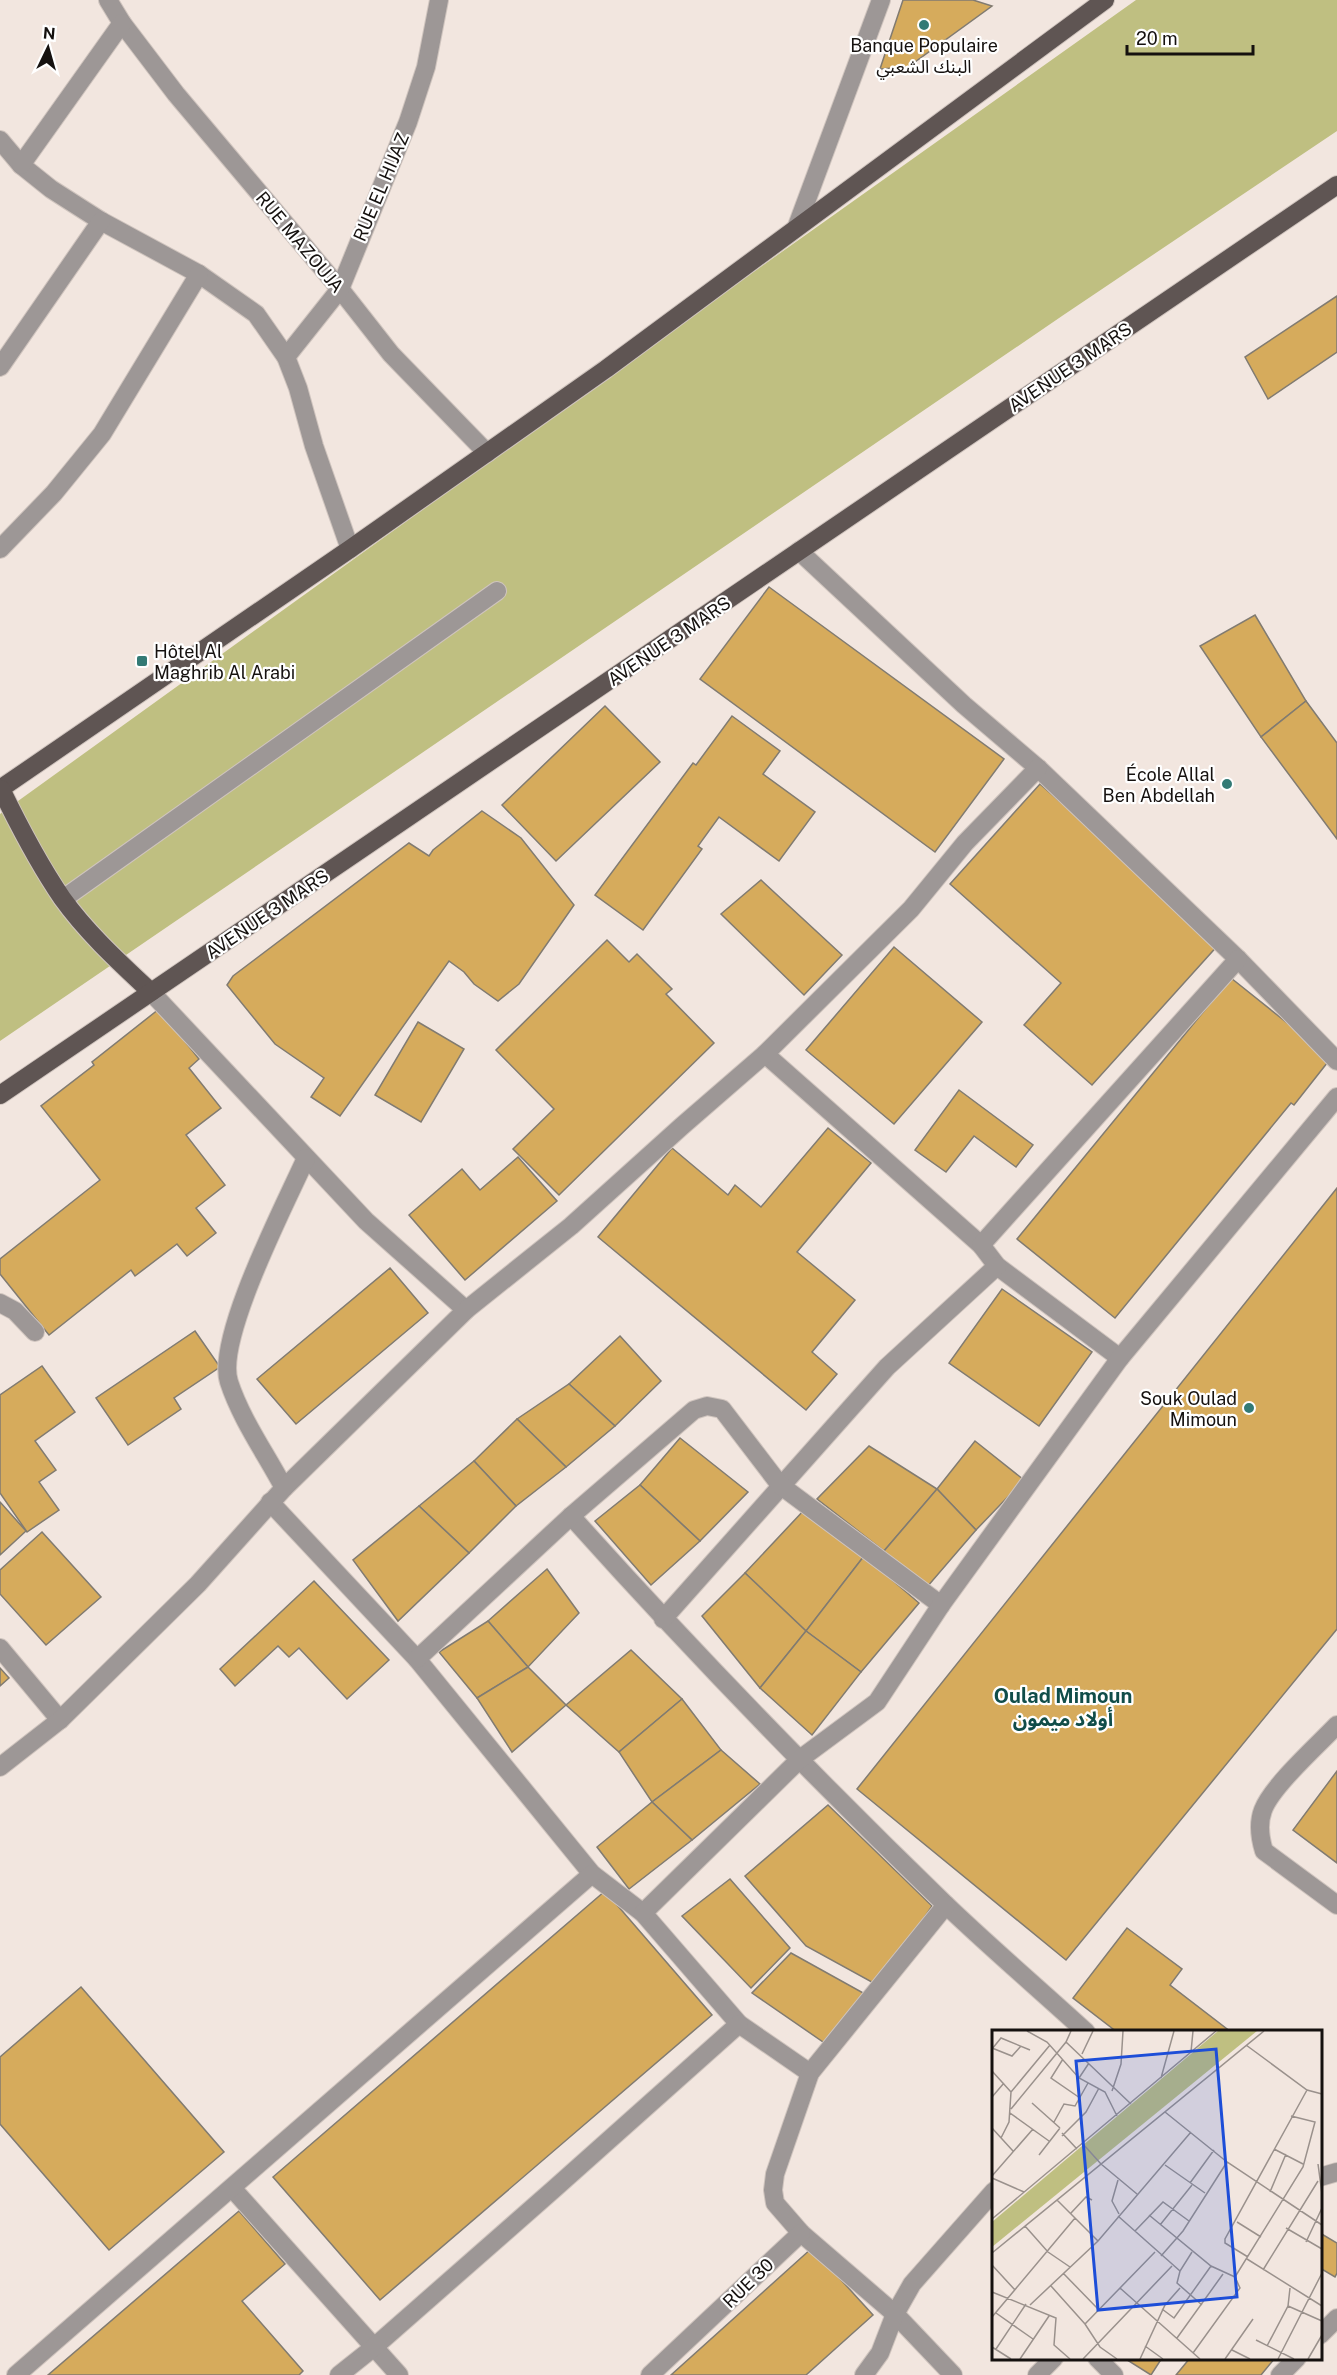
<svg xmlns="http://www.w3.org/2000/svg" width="1337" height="2375" font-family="'Public Sans','Noto Sans Arabic',sans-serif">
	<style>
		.green { fill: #bfbf81 }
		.building { fill: #d6ab5c; stroke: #817b71; stroke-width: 1.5 }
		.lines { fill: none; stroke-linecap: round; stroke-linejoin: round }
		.lane-casing { stroke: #cfc4be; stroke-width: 20 }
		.street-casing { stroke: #cfc4be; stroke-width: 20 }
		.primary-casing { stroke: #cfc4be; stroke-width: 20 }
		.lane { stroke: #9d9796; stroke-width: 18 }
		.street { stroke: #9d9796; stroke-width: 18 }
		.primary { stroke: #5f5553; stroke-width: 18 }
		.poi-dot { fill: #337a75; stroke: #fff; stroke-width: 2 }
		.labels { text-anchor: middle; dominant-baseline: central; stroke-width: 4.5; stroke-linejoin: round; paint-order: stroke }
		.poi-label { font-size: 18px; fill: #15110f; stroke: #fff; text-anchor: end }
		.street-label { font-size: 18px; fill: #15110f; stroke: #fff }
		.neighbourhood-label { font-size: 20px; font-weight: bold; fill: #104d49; stroke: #fff }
		.inset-road { fill: none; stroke: #9a918c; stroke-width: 1.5 }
		.view { fill: #1d4ed8; fill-opacity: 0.15; stroke: #1d4ed8; stroke-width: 3 }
		.inset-edge { fill: none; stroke: #15110f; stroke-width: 3 }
	</style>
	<rect width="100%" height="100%" fill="#f2e6df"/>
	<path class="green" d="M1136 0H1337V131L1062 316 0 1041V814L665 335Z"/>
	<g class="building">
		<path d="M903 0H973L992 6 908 67 880 69Z"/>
		<path d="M1337 296V352L1268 399 1245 357Z"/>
		<path d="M769 587 1004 759 935 852 700 679Z"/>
		<path d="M1255 615 1306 701 1261 737 1200 646Z"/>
		<path d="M1306 701 1337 743V839L1261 737Z"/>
		<path d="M605 706 660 762 556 861 502 805Z"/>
		<path d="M732 716 780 751 763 774 815 812 779 861 719 817 698 846 702 849 643 930 595 895 693 763 696 765Z"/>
		<path d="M1040 784 1220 943 1092 1085 1024 1025 1061 983 950 884Z"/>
		<path d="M482 811 521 838 574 905 519 984 498 1001 474 984 464 972 449 961 340 1116 311 1097 324 1078 275 1044 227 985 233 976 409 843 429 856 433 850Z"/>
		<path d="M761 880 842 955 804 995 721 914Z"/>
		<path d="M607 940 629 962 637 954 672 989 666 994 714 1043 559 1195 513 1149 554 1109 496 1050Z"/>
		<path d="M894 947 982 1022 894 1124 806 1050Z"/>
		<path d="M1231 978 1331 1058 1294 1105 1291 1103 1115 1318 1017 1239Z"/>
		<path d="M159 1009 199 1059 189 1068 221 1108 186 1135 225 1185 196 1208 216 1233 187 1256 177 1244 135 1276 131 1270 49 1335 0 1274V1259L100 1180 41 1106 94 1065 92 1062Z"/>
		<path d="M418 1022 464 1049 421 1122 375 1095Z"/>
		<path d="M959 1090 1033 1145 1016 1167 974 1136 946 1172 915 1150Z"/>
		<path d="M828 1128 871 1163 797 1252 855 1300 812 1352 837 1374 806 1410 598 1237 672 1148 728 1195 735 1185 761 1207Z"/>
		<path d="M518 1157 557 1201 465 1280 409 1215 462 1169 480 1190Z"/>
		<path d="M1337 1188V1629L1066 1960 857 1789Z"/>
		<path d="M390 1268 428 1313 296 1424 257 1379Z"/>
		<path d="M1002 1289 1092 1352 1039 1426 949 1363Z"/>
		<path d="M195 1331 220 1367 174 1398 181 1409 128 1445 96 1398Z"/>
		<path d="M620 1336 661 1381 615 1426 569 1384Z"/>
		<path d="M42 1366 75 1412 35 1441 56 1470 39 1482 59 1510 27 1532 0 1493V1395Z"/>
		<path d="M569 1384 615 1426 566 1467 517 1419Z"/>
		<path d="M517 1419 566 1467 516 1506 474 1461Z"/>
		<path d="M680 1438 748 1492 700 1541 640 1485Z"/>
		<path d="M975 1441 1024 1480 976 1530 937 1489Z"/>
		<path d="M869 1446 937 1489 884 1551 817 1499Z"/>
		<path d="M474 1461 516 1506 469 1553 419 1506Z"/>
		<path d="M640 1485 700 1541 651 1585 595 1521Z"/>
		<path d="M937 1489 976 1530 927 1587 884 1551Z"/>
		<path d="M0 1502 26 1531 0 1555Z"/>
		<path d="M419 1506 469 1553 398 1621 353 1560Z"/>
		<path d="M805 1509 864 1556 806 1631 745 1573Z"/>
		<path d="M42 1532 101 1597 46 1645 0 1594V1570Z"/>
		<path d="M864 1556 919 1603 861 1672 806 1631Z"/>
		<path d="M547 1569 579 1613 528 1667 488 1621Z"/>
		<path d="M745 1573 806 1631 760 1688 702 1616Z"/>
		<path d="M314 1581 389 1660 347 1699 299 1648 289 1657 278 1646 235 1686 220 1669Z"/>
		<path d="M488 1621 528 1667 477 1698 439 1652Z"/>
		<path d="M806 1631 861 1672 812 1735 760 1688Z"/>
		<path d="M631 1650 682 1699 619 1752 566 1705Z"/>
		<path d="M528 1667 566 1705 512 1752 477 1698Z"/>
		<path d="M0 1668 9 1678 0 1686Z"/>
		<path d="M682 1699 721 1750 652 1802 619 1752Z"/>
		<path d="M721 1750 760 1784 692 1840 652 1802Z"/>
		<path d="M1337 1771V1863L1293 1830Z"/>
		<path d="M652 1802 692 1840 629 1889 597 1847Z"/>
		<path d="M828 1805 932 1906 879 1986 806 1946 745 1876Z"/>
		<path d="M730 1879 790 1948 751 1988 682 1916Z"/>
		<path d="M605 1891 712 2015 380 2300 273 2177Z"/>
		<path d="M1127 1928 1182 1969 1170 1985 1231 2032H1117L1073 1998Z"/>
		<path d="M791 1953 865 1994 826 2044 752 1993Z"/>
		<path d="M81 1987 224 2152 109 2250 0 2124V2057Z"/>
		<path d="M239 2211 285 2264 242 2301 303 2371 299 2375H48Z"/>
		<path d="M1320 2233 1337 2243V2273L1335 2277 1320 2268Z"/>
		<path d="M812 2248 873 2315 806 2375H671Z"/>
		<path d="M1124 2358H1162L1151 2375Z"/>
		<path d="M1190 2358H1275L1261 2375H1176Z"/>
	</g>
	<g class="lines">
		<g class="lane-casing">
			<path id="lane" d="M63 899 497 591"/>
		</g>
		<g class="street-casing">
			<g id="street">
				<path d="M108 0 122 23 176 94 340 289 391 354 487 453"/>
				<path d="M0 140 21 165 51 189 101 221 199 274 256 314 286 357 298 388 314 446 350 549"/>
				<path d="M21 165 122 23"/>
				<path d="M797 226 881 0"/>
				<path d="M286 357 340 289 408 122 426 67 439 0"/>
				<path d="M0 367 101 221"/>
				<path d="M0 549 54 493 102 434 199 274"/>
				<path d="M799 551 964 705 1038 768 1238 959 1337 1061"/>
				<path d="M151 992 366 1221 466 1310"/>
				<path d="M765 1054 981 1245 997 1266 1120 1358"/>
				<path d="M981 1245 1238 959"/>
				<path d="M0 1303 15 1311 35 1332"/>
				<path d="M284 1488C266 1454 241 1419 229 1382 215 1339 286 1203 306 1158"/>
				<path d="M270 1502 417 1659 592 1874 643 1913 739 2024 810 2073"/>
				<path d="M571 1516C691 1650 816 1779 945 1904 991 1948 1039 1989 1086 2032"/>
				<path d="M663 1619 887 1367 997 1266"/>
				<path d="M0 1648 60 1720"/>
				<path d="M417 1659 571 1516 694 1410 707 1406 722 1409 780 1485 941 1605"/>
				<path d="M1337 1725C1318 1745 1272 1786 1263 1810 1258 1823 1260 1838 1264 1851L1337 1905"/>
				<path d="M0 1767 60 1720 198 1584 284 1488 466 1310 571 1226 682 1126 765 1054 911 909 965 843 1038 768"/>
				<path d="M946 1905 810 2073 775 2174 773 2190 775 2203 801 2233 895 2314 953 2375"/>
				<path d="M643 1913 800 1759 877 1702 941 1605 1120 1358 1337 1097"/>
				<path d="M1320 2177 1337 2172"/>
				<path d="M232 2188 399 2375"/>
				<path d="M1320 2335 1337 2318"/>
				<path d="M1097 2358 1114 2375"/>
				<path d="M16 2375 592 1874"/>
				<path d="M339 2375 373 2348 554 2189 739 2024"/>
				<path d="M650 2375 801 2233"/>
				<path d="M864 2375 880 2353 895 2314 912 2284 994 2191"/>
				<path d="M1037 2375 1054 2358"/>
				<path d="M1280 2375 1297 2358"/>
			</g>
		</g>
		<g class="primary-casing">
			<g id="primary">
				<path d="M0 789 350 549 606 369 1105 0"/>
				<path d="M1 789C19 826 38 863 62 898 87 933 120 963 151 992"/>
				<path d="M0 1095 1337 185"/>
			</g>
		</g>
		<use href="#lane" class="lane"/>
		<use href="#street" class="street"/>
		<use href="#primary" class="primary"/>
	</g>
	<g class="poi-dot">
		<circle cx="924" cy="25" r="6"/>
		<rect x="136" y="655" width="12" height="12" rx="3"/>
		<circle cx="1227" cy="784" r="6"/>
		<circle cx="1249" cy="1408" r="6"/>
	</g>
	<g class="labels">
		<g class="poi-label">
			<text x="924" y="45" text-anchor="middle">Banque Populaire<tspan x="924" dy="21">البنك الشعبي</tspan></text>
			<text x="154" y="651" text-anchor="start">Hôtel Al<tspan x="154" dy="21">Maghrib Al Arabi</tspan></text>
			<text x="1215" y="774">École Allal<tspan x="1215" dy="21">Ben Abdellah</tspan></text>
			<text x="1237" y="1398">Souk Oulad<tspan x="1237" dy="21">Mimoun</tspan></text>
		</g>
		<g class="street-label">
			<text transform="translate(381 187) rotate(-67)">RUE EL HIJAZ</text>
			<text transform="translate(300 242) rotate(50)">RUE MAZOUJA</text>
			<text transform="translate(1070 367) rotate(-34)">AVENUE 3 MARS</text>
			<text transform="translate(669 641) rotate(-34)">AVENUE 3 MARS</text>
			<text transform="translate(267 914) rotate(-34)">AVENUE 3 MARS</text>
			<text transform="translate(748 2283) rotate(-44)">RUE 30</text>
		</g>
		<g class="neighbourhood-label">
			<text x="1063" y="1696">Oulad Mimoun<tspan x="1063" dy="23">أولاد ميمون</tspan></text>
		</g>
	</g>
	<g transform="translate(992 2030)">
		<rect width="330" height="330" fill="#f2e6df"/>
		<path d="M226 1H265L0 217V192Z" fill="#bfbf81"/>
		<path class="inset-road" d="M35 1 55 12 87 48 113 62 125 86M74 12 139 74M254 15 315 60 330 64M0 18 20 26 29 16M0 19 9 8 38 20M199 22 201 1M90 24 101 1M71 29 59 48 88 68M0 41 19 62 17 92 9 108M87 48 97 33M169 48 182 1M120 61 129 34 131 1M19 62 58 15M0 67 12 53M40 73 68 98M19 79 74 12 79 1M173 82 235 132 330 195M18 83 57 111M62 92 72 74 83 76 96 53M0 98 21 121M70 103 85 119M70 106 94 82 107 58M91 114 109 134M282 119 311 134M47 125 68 98M109 134 145 164M326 134 330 164M173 135 213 163M0 146 41 99M0 148 32 162M126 150 120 171 127 184M198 153 222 120M278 162 294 124M65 170 106 211M79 183 94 167 100 170M157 185 219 236 243 247 311 137 323 92 299 86M126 186 188 241M0 189 224 1M245 192 269 207M168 195 200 155M33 196 56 222 78 237M294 198 330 219M143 201 171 172 197 191M314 212 330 178M200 222 188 241 185 253 210 275M0 223 272 1M169 226 191 201 235 132M256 227 233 213V209L315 60M255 229 330 276M0 235 23 260M271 240 326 151M71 243 107 280M59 256 93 294 108 317 125 329M128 258 208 329M0 262 64 288 62 315 78 329M38 275 106 211 199 102M296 276 330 291M170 279 182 288 219 236M4 283 41 309M0 287 83 188M93 294 163 222M185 308 231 244M264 310 302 329M153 316 171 329M275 316 296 276 298 258M0 317 19 329M4 319 34 274M240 320 258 329M201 323 248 258 243 247M28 329 57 286M91 329 180 236M148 329 173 275 188 258M233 329 261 289M286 329 330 243M316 329 330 305"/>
		<path class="view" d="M224 19 245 267 106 280 84 31Z"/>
		<rect width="330" height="330" class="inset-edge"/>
	</g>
	<g transform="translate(48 48) rotate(5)" stroke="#ffffff" stroke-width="4.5" paint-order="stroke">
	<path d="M0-4.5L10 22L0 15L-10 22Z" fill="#15110f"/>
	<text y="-9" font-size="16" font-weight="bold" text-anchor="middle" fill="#15110f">N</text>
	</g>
	<path d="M1127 45v9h126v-9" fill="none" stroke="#15110f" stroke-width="3"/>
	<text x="1136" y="45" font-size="18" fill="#15110f" stroke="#ffffff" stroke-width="4.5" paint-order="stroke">20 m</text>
</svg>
